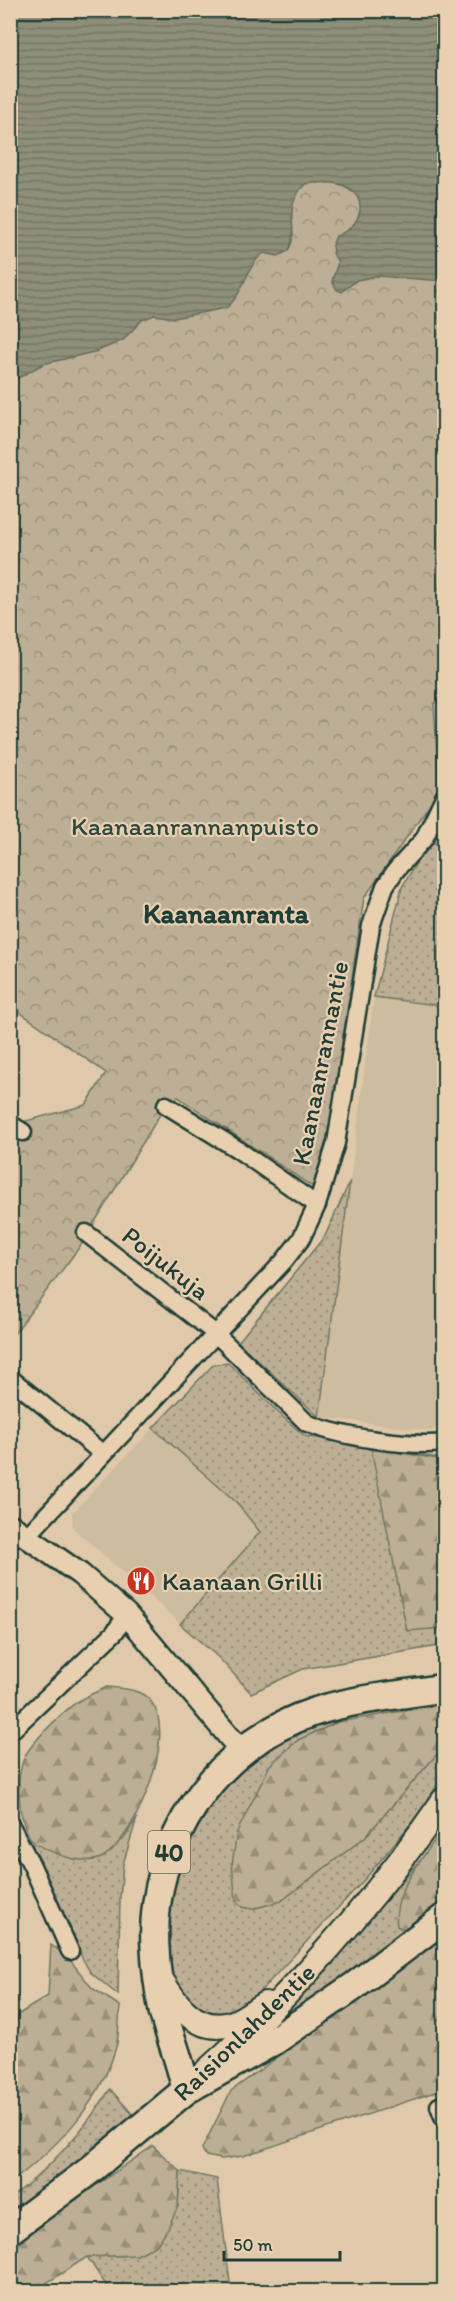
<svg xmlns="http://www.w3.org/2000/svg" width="455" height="2302" font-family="Itim,sans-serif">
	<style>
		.built { fill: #cebca0 }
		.grass { fill: url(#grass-dots); stroke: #6e7664; stroke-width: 1.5 }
		.forest { fill: url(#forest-firs); stroke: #6e7664; stroke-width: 1.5 }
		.park { fill: url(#park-crowns); stroke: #6e7664; stroke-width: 1.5 }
		.water { fill: url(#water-rules); stroke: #626e5d; stroke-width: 1.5 }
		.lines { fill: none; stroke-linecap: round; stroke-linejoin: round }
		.minor-casing { stroke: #1f3d34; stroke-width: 21 }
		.tertiary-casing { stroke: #1f3d34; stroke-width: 26 }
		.secondary-casing { stroke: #1f3d34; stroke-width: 28 }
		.primary-casing { stroke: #1f3d34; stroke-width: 32 }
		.minor { stroke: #e8cfb0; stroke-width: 16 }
		.tertiary { stroke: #e8cfb0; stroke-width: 21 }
		.secondary { stroke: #e8cfb0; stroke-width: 24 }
		.primary { stroke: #e8cfb0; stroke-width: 27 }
		.labels { text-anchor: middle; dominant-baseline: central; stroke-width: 4.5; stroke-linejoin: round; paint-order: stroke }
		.shield { fill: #e8cfb0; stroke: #5b6959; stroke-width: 1.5 }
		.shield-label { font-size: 24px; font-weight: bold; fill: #1f3d34 }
		.park-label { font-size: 26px; fill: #2f483e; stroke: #e8cfb0 }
		.street-label { font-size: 26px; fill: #1f3d34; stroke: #e8cfb0 }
		.poi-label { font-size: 26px; fill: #1f3d34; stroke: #e8cfb0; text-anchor: start }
		.neighbourhood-label { font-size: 27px; font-weight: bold; fill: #1f3d34; stroke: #e8cfb0 }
	</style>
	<defs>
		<pattern id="grass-dots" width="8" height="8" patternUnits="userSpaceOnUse" patternTransform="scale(1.5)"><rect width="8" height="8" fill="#bdaf95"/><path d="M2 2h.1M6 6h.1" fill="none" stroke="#99907a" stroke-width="1.8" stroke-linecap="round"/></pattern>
		<pattern id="forest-firs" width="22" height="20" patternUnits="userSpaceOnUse" patternTransform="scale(1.5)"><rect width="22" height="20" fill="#bdaf95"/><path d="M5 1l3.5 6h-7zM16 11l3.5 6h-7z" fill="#99907a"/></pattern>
		<pattern id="park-crowns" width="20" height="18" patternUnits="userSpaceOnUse" patternTransform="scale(1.5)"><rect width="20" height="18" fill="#bdaf95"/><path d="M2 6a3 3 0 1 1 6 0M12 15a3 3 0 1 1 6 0" fill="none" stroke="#99907a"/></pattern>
		<pattern id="water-rules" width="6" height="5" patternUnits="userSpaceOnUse" patternTransform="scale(1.5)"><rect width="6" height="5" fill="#8e8e79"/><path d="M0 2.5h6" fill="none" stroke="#737564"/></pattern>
	</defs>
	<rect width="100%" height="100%" fill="#e0c9ab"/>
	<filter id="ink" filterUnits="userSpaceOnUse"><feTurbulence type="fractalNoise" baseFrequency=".0167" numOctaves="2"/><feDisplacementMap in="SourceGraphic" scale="12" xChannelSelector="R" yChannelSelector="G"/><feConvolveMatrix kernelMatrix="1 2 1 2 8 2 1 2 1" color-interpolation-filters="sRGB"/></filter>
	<g filter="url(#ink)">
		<g class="built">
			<path d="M444 700V790L439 791 434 703Z"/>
			<path d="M374 997 444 1006V1422L432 1431 319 1417Z"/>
			<path d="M228 1363 284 1418 252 1666 219 1658 73 1528 72 1513 214 1364Z"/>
		</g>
		<g class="grass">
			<path d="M444 816V1006L374 997 402 887Z"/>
			<path d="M350 1181 319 1417 238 1342 325 1236Z"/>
			<path d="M228 1363 284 1418 305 1436 444 1459V1645L303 1669 251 1693 219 1658 180 1624 260 1532 236 1502 153 1428 214 1364Z"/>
			<path d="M320 1721 338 1722 298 1740 243 1907 252 1909 281 1901 365 1837 444 1746V1773L423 1809 364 1880 256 1996C234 2014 210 2020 188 1998 185 1995 181 1991 178 1988 166 1967 167 1917 171 1893 176 1858 203 1806 228 1780 241 1766 259 1752 274 1741 287 1732 305 1727 320 1721Z"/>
			<path d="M137 1818 123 1864 120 1898 118 1995 90 1972 73 1941 29 1838 51 1851 123 1840Z"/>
			<path d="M427 1853 402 1890 414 1925 444 1900V1909L270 2029Z"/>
			<path d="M110 2089 135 2117 65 2173 11 2212 10 2198C48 2171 86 2128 110 2089Z"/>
			<path d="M180 2171 217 2179 231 2291H110L87 2257 137 2255 178 2206Z"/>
		</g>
		<g class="forest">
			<path d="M371 1448 444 1460V1628L407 1631Z"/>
			<path d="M107 1687C123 1689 142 1688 152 1703 177 1737 136 1837 103 1857 93 1863 74 1860 63 1856 53 1852 34 1846 29 1836 18 1817 15 1776 25 1756 33 1741 67 1707 82 1699 90 1694 99 1691 107 1687Z"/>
			<path d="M444 1704V1746L365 1837 281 1901 252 1909 243 1907 236 1901 232 1865 237 1832 270 1765 298 1740 338 1722Z"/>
			<path d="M444 1827V1900L414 1925 404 1930 397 1926C391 1891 426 1855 444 1827Z"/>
			<path d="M444 1936V2089L243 2156 222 2159 206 2156 202 2149 231 2091Z"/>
			<path d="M51 1945 66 1955 92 1988 120 2006C119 2018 119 2031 117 2043 102 2102 59 2145 13 2181L11 2179V2019L48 1996Z"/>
			<path d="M153 2146 180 2171 178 2206 168 2228 157 2245 137 2255 87 2257 34 2291H11L10 2245Z"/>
		</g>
		<path class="park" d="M11 11 444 135V700L434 703 439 791 364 898 329 1130 313 1187 178 1097 162 1111 81 1245 11 1338V1125L86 1105 106 1073 11 1006Z"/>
		<path class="water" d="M11 10 444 11V281L377 276 357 280 342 292 337 290 332 281 338 262C331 252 331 247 336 236 361 228 372 197 342 185 330 181 317 183 305 184 279 212 302 227 288 251L278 256 264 253C246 265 245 293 226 308L174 318 154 315 142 320 123 340 98 351 43 364 11 382Z"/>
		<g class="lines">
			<g class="minor-casing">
				<g id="minor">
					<path d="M166 1105 237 1149 317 1205"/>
					<path d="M10 1124 23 1132"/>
					<path d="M86 1233 216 1334 307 1423C339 1437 410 1447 444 1443"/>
					<path d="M10 1378 103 1454"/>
					<path d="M27 1536 284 1261 301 1239 317 1205 336 1143 371 926 385 886 396 870 424 839 444 797"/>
					<path d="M10 1732 114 1633 127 1615"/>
					<path d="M10 1824 32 1866 70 1951"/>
					<path d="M444 2105 439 2106 444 2119"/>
				</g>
			</g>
			<g class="tertiary-casing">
				<path id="tertiary" d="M10 1525 80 1574 127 1615 242 1752"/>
			</g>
			<g class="secondary-casing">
				<g id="secondary">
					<path d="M158 1974C173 2001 196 2036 233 2023 244 2019 255 2010 265 2004"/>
					<path d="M207 2071C297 1990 376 1899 444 1800"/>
				</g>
			</g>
			<g class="primary-casing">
				<g id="primary">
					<path d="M186 2090C181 2063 170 2038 163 2011 159 1991 156 1969 155 1948 149 1844 215 1744 314 1712 356 1698 402 1695 444 1688"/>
					<path d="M10 2230 89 2171 186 2090 274 2041 353 1987 444 1918"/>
				</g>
			</g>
			<use href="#minor" class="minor"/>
			<use href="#tertiary" class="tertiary"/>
			<use href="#secondary" class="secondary"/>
			<use href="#primary" class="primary"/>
		</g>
	</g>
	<defs>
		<g id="restaurant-disc" transform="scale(1.5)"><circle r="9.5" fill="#c8321e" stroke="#e8cfb0"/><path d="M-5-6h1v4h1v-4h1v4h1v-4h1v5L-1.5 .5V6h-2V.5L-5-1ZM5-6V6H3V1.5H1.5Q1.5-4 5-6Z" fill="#fff"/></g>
	</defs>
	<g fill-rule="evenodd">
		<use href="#restaurant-disc" x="141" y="1581"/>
	</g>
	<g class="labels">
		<rect class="shield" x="148" y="1831" width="42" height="42" rx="4.5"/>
		<g class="shield-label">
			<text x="169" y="1852">40</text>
		</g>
		<g class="park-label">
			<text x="195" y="826">Kaanaanrannanpuisto</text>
		</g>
		<g class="street-label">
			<text transform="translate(320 1063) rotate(-79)">Kaanaanrannantie</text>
			<text transform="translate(166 1263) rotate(38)">Poijukuja</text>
			<text transform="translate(244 2032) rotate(-44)">Raisionlahdentie</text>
		</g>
		<g class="poi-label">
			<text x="162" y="1581">Kaanaan Grilli</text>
		</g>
		<g class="neighbourhood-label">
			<text x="226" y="913">Kaanaanranta</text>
		</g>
	</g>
	<rect width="455" height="2302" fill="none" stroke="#e8cfb0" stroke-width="36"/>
	<rect x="18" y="18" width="419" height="2266" fill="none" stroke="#1f3d34" stroke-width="2" filter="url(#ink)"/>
	<path d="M224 2251v9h116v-9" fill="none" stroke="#1f3d34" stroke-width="3"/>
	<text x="233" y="2251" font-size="18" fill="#1f3d34" stroke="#e8cfb0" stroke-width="4.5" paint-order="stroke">50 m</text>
</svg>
